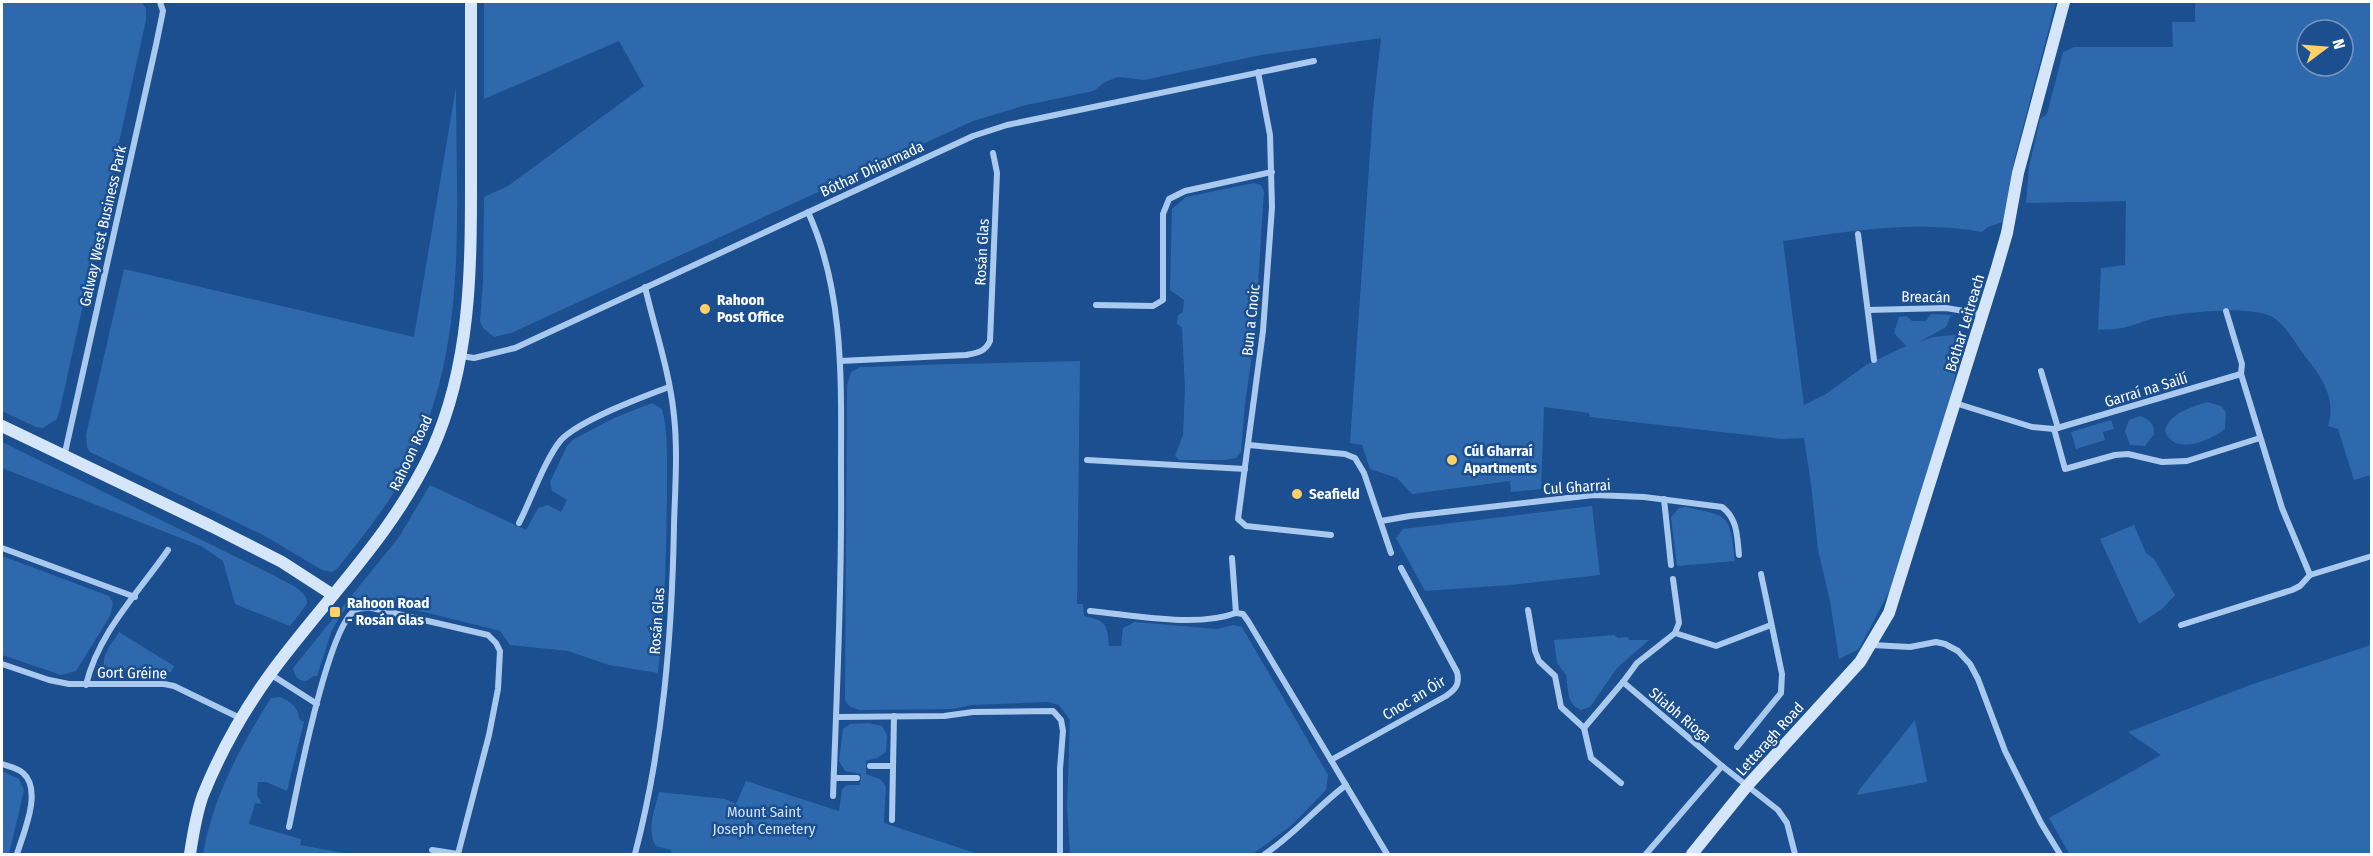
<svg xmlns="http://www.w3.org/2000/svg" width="2373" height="856" font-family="'Fira Sans Condensed',sans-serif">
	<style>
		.green { fill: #2e69ad; fill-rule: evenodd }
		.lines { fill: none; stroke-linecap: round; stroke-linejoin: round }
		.street { stroke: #a9c9ee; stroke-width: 6 }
		.secondary { stroke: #d6e6fa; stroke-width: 12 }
		.poi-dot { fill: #ffd166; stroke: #1b4f8f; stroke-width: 2 }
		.labels { text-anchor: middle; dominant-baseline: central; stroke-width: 5; stroke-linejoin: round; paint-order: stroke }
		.street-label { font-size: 15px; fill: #fff; stroke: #1b4f8f }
		.poi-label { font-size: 15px; font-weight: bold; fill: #fff; stroke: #1b4f8f; text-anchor: start }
		.park-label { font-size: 15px; fill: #cfe3fa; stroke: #1b4f8f }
	</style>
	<rect width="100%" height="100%" fill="#1b4f8f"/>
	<g class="green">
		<path d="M2 2H141L146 8V20L60 409 57 419 43 428 36 427 2 411Z"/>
		<path d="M484 2H2056L2014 161 2003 222 1988 227 1982 232C1917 220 1848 231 1783 241L1804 405 1826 394 1866 365 1906 346 1894 333 1899 317 1906 316 1912 321H1926L1931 314 1951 315 1946 327 1919 342 1933 337 1964 334 1951 395 1893 584 1859 649 1839 659 1830 601 1818 550 1811 484 1804 438 1782 439 1590 417 1589 413 1544 407 1541 489 1511 492 1510 481 1412 494 1397 478 1370 469 1362 445 1350 443 1373 109 1381 38 1261 55 1144 80 1118 77 1105 82 1095 90 1089 92 1026 105 973 121 511 333 494 337 483 328 480 321 483 282 484 197 508 186 644 86 619 41 484 99Z"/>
		<path d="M2195 2H2371V475L2354 480 2338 429 2328 426C2336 401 2324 380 2308 360 2296 345 2289 329 2274 318 2254 304 2176 313 2152 319 2143 321 2135 325 2126 327 2117 330 2107 329 2098 330L2101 268 2125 265 2126 201 2026 203 2029 167 2040 119 2047 114 2063 52 2074 47H2173L2172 22H2195ZM2307 30H2343V66H2307Z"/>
		<path d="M456 87C456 222 470 358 401 480 383 512 360 540 337 569L332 572 322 570 265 536 90 452 87 447 86 435 124 269 414 337Z"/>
		<path d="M1254 183 1261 185 1264 191 1255 333 1245 404 1241 452 1236 458 1224 460H1179L1175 456 1183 435 1185 389 1182 327 1177 324 1178 315 1183 312 1184 300 1170 290 1172 209 1186 197Z"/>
		<path d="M1080 361 1077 604H1083L1084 616C1107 621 1107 624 1109 646H1121L1123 628 1135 622 1217 629 1233 625 1242 627 1328 775 1326 790 1292 825 1253 854H1070L1067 806 1070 720 1059 705 1048 702 972 705 953 709 859 710 849 706 845 700 847 386 851 372 860 367H869C939 364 1009 363 1080 361Z"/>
		<path d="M2207 402 2221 406 2226 412 2225 429C2210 441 2174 456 2165 431 2169 413 2192 407 2207 402Z"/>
		<path d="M652 403 662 409C668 431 667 456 667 478 667 543 665 609 658 673L609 665 568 651 510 645 500 631 428 613 369 600H360L350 605 342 613 332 630 317 676H313C304 686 295 680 293 668L399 537 430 485 526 530 538 508 548 505 561 512 567 500 552 491 550 482 567 446 574 439 614 418Z"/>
		<path d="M2140 416C2150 420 2154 423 2154 434L2145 446 2130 445 2125 431 2129 420Z"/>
		<path d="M2111 420 2114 429 2103 432 2105 440 2076 449 2071 432Z"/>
		<path d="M2 442 273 575C284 582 309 590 307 604L290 626 235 604 223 561 201 546 2 468Z"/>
		<path d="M1592 506 1600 575 1510 585 1425 591 1396 538 1403 529Z"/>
		<path d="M1685 507C1730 516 1730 514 1735 561L1677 566 1671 517 1679 508Z"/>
		<path d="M2134 525 2146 553 2154 559 2175 595 2162 609 2139 624 2100 539Z"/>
		<path d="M2 556 109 596 113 603 110 616 76 671 61 675 2 655Z"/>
		<path d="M119 632 174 666 171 672 105 669C100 655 113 643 119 632Z"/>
		<path d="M1614 635 1618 638 1628 637 1629 640H1649L1617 668 1590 707 1581 710 1574 706 1569 698 1566 675 1557 663 1554 640Z"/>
		<path d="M2371 645V854H2071L2069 853 2049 818 2161 755 2128 732 2250 685Z"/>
		<path d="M279 697C290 700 299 708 299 719L304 722 287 791 266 782H258L257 795 262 804 255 803 249 824 301 839 300 845 349 854H203C213 797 240 747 271 698Z"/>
		<path d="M1915 720 1927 782 1857 795 1859 790Z"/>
		<path d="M869 723 882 726 887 735 886 752 877 758 866 761V774L880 779 886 786 884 823 978 854H670L671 850 656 846C646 830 655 809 659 792L725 799 736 804 746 781 839 811 842 789 847 785H860L861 774 845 771 839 761 843 729 850 724Z"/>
		<path d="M2 771 19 779 24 790 9 854H2Z"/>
	</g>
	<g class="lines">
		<g class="street">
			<path d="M1258 72 1270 135 1272 207 1263 331 1238 519 1246 526 1331 535"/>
			<path d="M808 212C845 293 841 384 841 472 842 580 837 688 833 796"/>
			<path d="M1858 234 1874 360"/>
			<path d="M1096 305 1153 306 1163 300V214L1169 199 1185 191 1272 172"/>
			<path d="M1868 310 1946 308 1982 314"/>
			<path d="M2226 311 2242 364 2241 374 2282 508 2310 575"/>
			<path d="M461 356 474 358 515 348 973 136 1007 125 1314 61"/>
			<path d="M840 361 966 355C977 353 985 352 990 341L997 173 993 153"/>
			<path d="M2041 371 2058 428"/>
			<path d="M1955 403 2032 427 2054 429 2241 374"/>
			<path d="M2054 429 2065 469 2115 455 2128 454 2162 462 2187 461 2260 438"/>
			<path d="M1249 445 1345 454 1355 458 1364 473 1391 553"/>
			<path d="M64 457 156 45 163 11 160 2"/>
			<path d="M1087 460 1245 469"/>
			<path d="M1664 499 1671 565"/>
			<path d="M1381 521 1410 516 1594 495 1644 497 1722 507C1738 519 1737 537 1739 555"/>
			<path d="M519 523C531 500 545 459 561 440 580 420 642 397 669 387"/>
			<path d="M2 548 135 597"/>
			<path d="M1232 558 1236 613 1243 614 1248 621 1387 854"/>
			<path d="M1673 579 1679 623 1675 633"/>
			<path d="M1528 610 1535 651 1539 661 1555 676 1561 707 1584 728 1623 682"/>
			<path d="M1090 611C1133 615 1196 628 1236 613"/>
			<path d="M1771 625 1716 646 1675 633 1637 663 1623 682 1722 766 1778 810 1787 823 1795 854"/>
			<path d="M2181 625 2292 590 2300 586 2310 575 2372 556"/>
			<path d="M1872 645 1910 647 1936 642 1945 644 1958 651 1970 664 1978 679 2005 751 2041 823 2060 854"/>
			<path d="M2 664 49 680 69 684H164L174 686 242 719"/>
			<path d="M270 674 317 704"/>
			<path d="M86 685C98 633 139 592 168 550"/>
			<path d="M836 717 944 716 973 712 1053 711 1061 720 1063 731 1060 769V854"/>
			<path d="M1584 728 1591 758 1621 783"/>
			<path d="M1737 747 1781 693 1782 674 1761 574"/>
			<path d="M1331 760 1446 696C1456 689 1460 684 1457 672L1401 568"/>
			<path d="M2 764C8 766 18 768 23 773 43 790 23 834 17 854"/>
			<path d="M870 766H893"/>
			<path d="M834 778H857"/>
			<path d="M892 820 894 716"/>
			<path d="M289 827C297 789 327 631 354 611 359 607 366 608 372 608L488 635 496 643 500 651 498 689 489 735 458 854 432 850"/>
			<path d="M635 854C663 747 672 636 674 525 675 489 678 452 674 416 670 373 655 330 645 287"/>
			<path d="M1265 854C1295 834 1317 807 1346 785"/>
			<path d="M1646 854 1722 766"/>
		</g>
		<g class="secondary">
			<path d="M2 426 211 526 282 562 333 595"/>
			<path d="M190 854C193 835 196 814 203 795 220 753 244 710 271 673 326 598 392 536 432 450 472 362 471 265 471 170 471 114 471 58 471 2"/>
			<path d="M1692 854 1747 786 1860 662 1889 613 1996 271 2007 233 2018 173 2064 2"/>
		</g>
	</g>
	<g class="poi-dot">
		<circle cx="705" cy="309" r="6"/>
		<circle cx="1452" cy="460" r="6"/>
		<circle cx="1297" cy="494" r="6"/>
		<rect x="329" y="606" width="12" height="12" rx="3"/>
	</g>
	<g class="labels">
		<g class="street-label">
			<text transform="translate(872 169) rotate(-25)">Bóthar Dhiarmada</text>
			<text transform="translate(103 226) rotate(-77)">Galway West Business Park</text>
			<text transform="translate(982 252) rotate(-87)">Rosán Glas</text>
			<text transform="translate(1926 297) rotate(1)">Breacán</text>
			<text transform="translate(1251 320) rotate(-84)">Bun a Cnoic</text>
			<text transform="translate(1965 323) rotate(-73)">Bóthar Leitreach</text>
			<text transform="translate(2146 390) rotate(-17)">Garraí na Sailí</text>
			<text transform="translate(411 453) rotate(-65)">Rahoon Road</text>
			<text transform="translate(1577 487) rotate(-4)">Cul Gharrai</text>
			<text transform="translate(657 621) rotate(-86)">Rosán Glas</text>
			<text transform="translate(132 673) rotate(1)">Gort Gréine</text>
			<text transform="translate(1414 698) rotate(-31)">Cnoc an Óir</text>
			<text transform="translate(1680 715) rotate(40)">Sliabh Rioga</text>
			<text transform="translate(1770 739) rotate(-48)">Letteragh Road</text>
		</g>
		<g class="poi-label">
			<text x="717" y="300">Rahoon<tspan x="717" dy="17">Post Office</tspan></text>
			<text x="1464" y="451">Cúl Gharraí<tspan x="1464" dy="17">Apartments</tspan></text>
			<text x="1309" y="494">Seafield</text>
			<text x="347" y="603">Rahoon Road<tspan x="347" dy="17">- Rosán Glas</tspan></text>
		</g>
		<g class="park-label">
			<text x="764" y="812">Mount Saint<tspan x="764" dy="17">Joseph Cemetery</tspan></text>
		</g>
	</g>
	<rect width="2373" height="856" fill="none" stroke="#ffffff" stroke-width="6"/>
	<g transform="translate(2325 48) rotate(74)"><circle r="28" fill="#1b4f8f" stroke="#7695bc" stroke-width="1.5"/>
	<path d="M0-4.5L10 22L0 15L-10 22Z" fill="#ffd166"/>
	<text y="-9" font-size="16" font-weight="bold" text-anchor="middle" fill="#ffffff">N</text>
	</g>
</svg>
